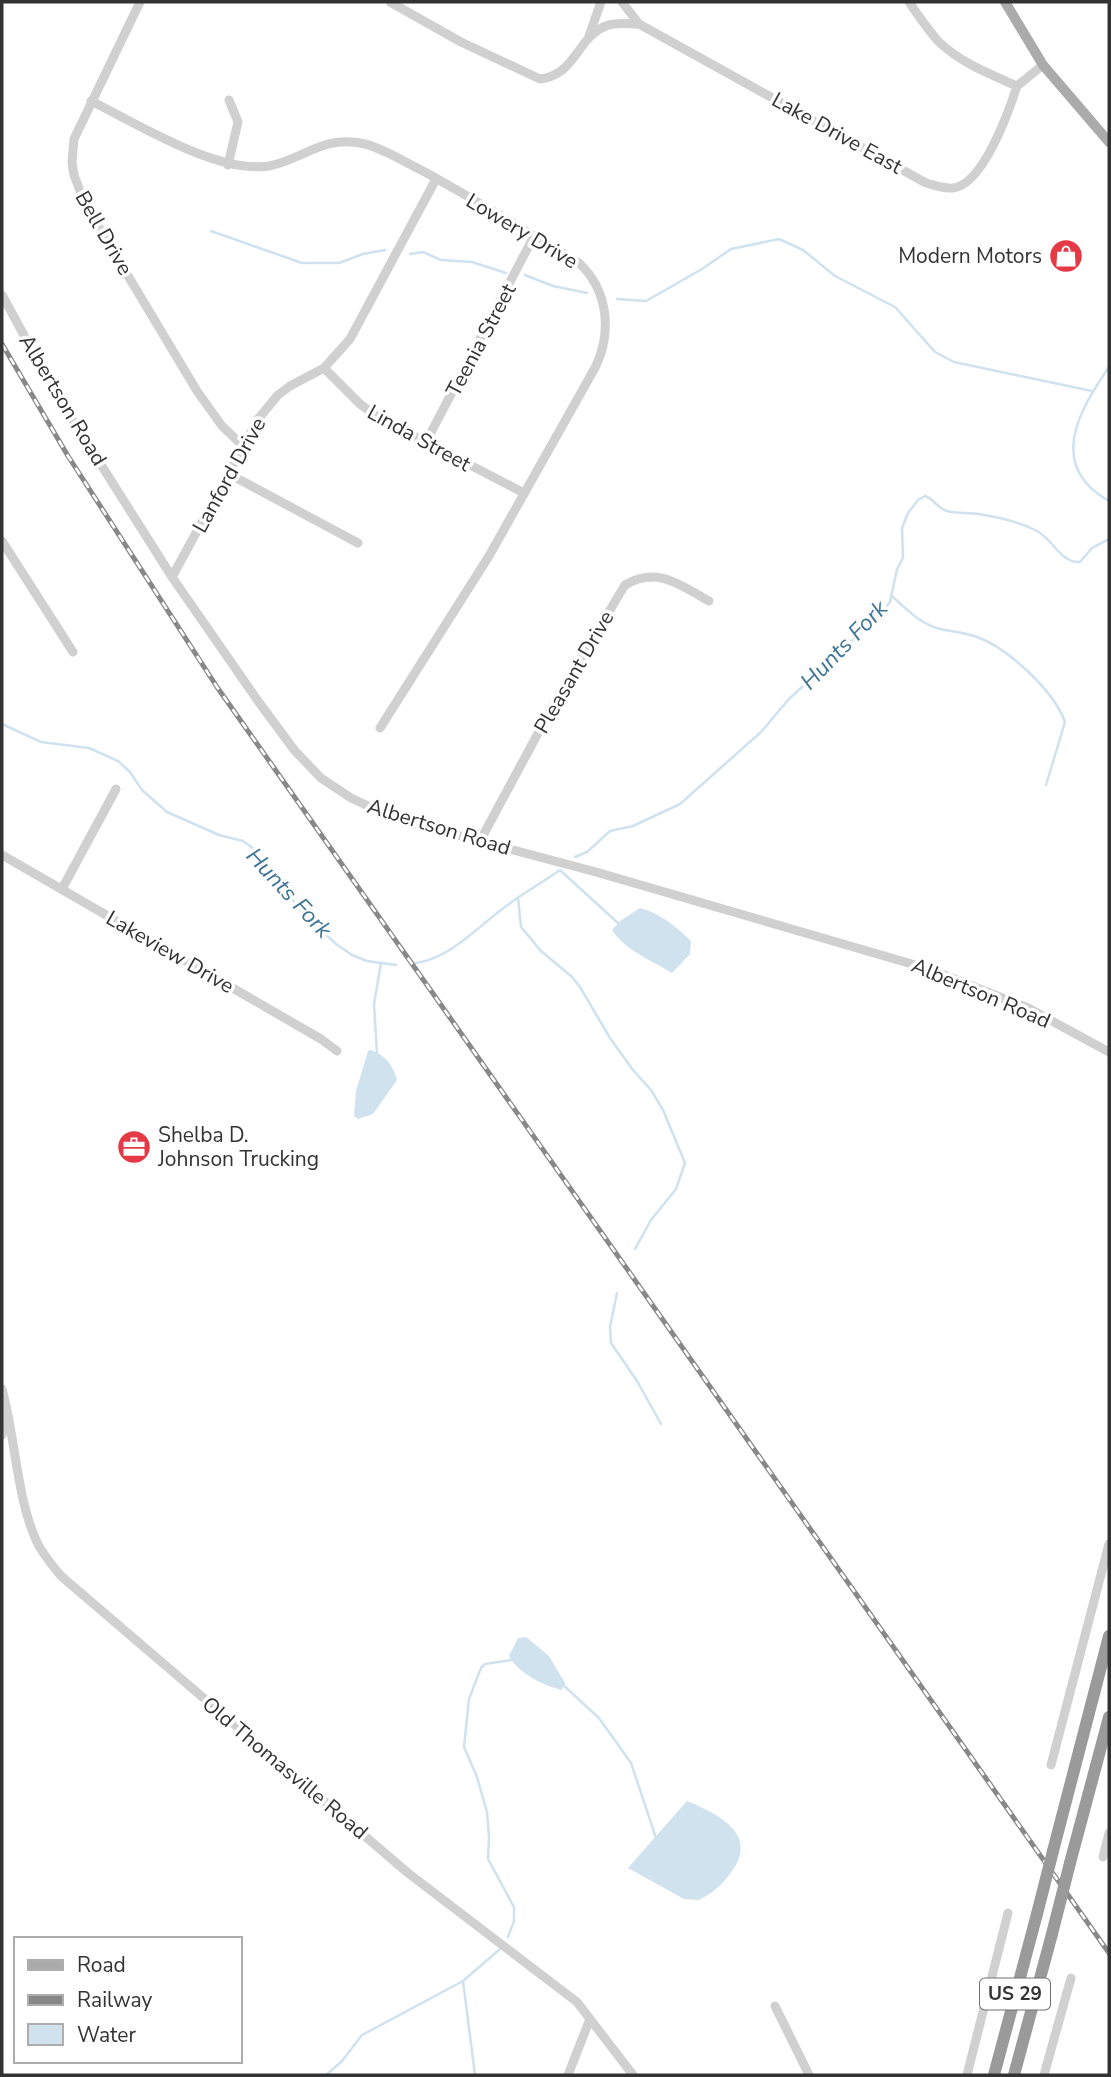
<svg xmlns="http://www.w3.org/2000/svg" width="1111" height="2077" font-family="'Nunito Sans',sans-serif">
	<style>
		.water { fill: #cfe2ee }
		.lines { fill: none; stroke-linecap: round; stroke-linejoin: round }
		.stream { stroke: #cfe2ee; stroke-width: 2.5 }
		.minor { stroke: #d0d0d0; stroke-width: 9 }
		.major { stroke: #ababab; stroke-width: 10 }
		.highway { stroke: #9a9a9a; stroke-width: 12 }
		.rail-casing { stroke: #888; stroke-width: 5 }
		.rail { stroke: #fff; stroke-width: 2.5; stroke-dasharray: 8; stroke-linecap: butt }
		.highway-bridge { stroke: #9a9a9a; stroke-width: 12 }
		.labels { text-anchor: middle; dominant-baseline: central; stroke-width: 7; stroke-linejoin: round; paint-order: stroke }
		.shield { fill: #fff; stroke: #707070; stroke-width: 2 }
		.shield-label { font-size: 19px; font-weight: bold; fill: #333 }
		.street-label { font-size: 21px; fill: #333; stroke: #fff }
		.poi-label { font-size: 21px; fill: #333; stroke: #fff; text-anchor: end }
		.water-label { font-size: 23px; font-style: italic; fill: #3f7597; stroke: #fff }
	</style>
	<rect width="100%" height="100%" fill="#fff"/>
	<g class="water">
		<path d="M640 908C662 914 676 927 691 941L690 954 672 973C651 960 626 951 612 930L620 921Z"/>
		<path d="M371 1050C385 1055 393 1065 397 1080L373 1114 358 1119 354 1116 356 1091 368 1051Z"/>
		<path d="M526 1637 549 1656 565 1683 562 1690C544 1686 518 1673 509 1656L518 1638Z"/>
		<path d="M687 1801C716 1813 760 1834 732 1871 723 1884 713 1893 699 1900L684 1899 628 1868Z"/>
	</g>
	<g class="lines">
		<g class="stream">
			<path d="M211 231 302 263H339L363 254 385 250"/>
			<path d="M410 254 423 252 441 260 472 262 506 273"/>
			<path d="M525 275 553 286 587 293"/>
			<path d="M617 299 646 301 702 269 731 249 779 239 803 250 835 276 895 307 935 352 954 362 1092 391"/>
			<path d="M1109 367C1078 412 1047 466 1109 501"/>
			<path d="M891 595C906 609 923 627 945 630 956 632 966 633 977 637 1008 648 1054 691 1065 722L1046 785"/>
			<path d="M2 724 41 742 89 748 118 761 130 772 142 790 167 812 219 835 243 841 254 849 302 912 336 944 352 955 367 961 396 965"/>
			<path d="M575 857 587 852 610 831 633 826 680 804 761 732 789 699 880 615 890 602 897 569 903 558 902 528 908 513 918 500 925 496C934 499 937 508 947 511 957 514 969 512 979 514 998 517 1020 522 1037 531 1053 539 1060 563 1080 562L1092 548 1109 539"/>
			<path d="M518 898 521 927 541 951 571 976 580 987 610 1038 633 1070 651 1090 663 1110 685 1163 676 1189 651 1220 635 1249"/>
			<path d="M416 963C452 958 480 924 509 904 525 892 543 882 560 870L619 924"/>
			<path d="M377 1053 374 1004 381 963"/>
			<path d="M617 1293 610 1327 611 1343 637 1381 661 1424"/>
			<path d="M562 1684 599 1718 631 1763 656 1838"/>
			<path d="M508 1937 514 1921V1907L488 1859 489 1837 487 1812 477 1777 464 1747 469 1699 481 1668 485 1664 512 1660"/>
			<path d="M463 1981 475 2075"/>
			<path d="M326 2075 342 2061 362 2035 463 1981 500 1949"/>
		</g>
		<g class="minor">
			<path d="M140 2 74 139 72 163 74 175 85 204 197 391 222 426 242 445"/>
			<path d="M390 2 461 42 540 79C576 75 576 38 606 26 615 22 629 24 639 24"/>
			<path d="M622 2 639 24 926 183C934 185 944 189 953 188 983 185 1009 111 1017 86"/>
			<path d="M909 2C918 15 928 30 939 42 961 63 990 74 1017 86L1043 65"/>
			<path d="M589 36 601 2"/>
			<path d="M91 101C138 124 217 174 269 166 305 159 323 134 365 144 385 149 404 162 423 171 476 200 527 232 579 263 608 290 612 331 596 366L489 556 380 728"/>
			<path d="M228 165 238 122 229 100"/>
			<path d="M2 295 55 392 172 577 258 701 295 751 321 778 351 798 379 811 423 826 596 872 929 969 1028 1008 1109 1052"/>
			<path d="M324 368 360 404 378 417 524 493"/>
			<path d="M426 442 534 236"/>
			<path d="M229 474 358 543"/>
			<path d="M2 541 73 652"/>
			<path d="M172 577 258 419 278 395 290 386 324 368 350 339 436 179"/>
			<path d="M480 841 557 698 625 585C658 566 680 585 709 601"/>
			<path d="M2 855 321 1039 337 1051"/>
			<path d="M62 889 116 789"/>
			<path d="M2 1389C15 1436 17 1498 36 1540 42 1554 52 1565 61 1576L408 1873 577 2002 633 2075"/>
			<path d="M2 1435 8 1417"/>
			<path d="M1051 1765 1109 1544"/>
			<path d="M1103 1857 1109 1833"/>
			<path d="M775 2006 809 2075"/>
			<path d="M568 2075 590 2019"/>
			<path d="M967 2075 1008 1913"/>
			<path d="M1044 2075 1071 1978"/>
		</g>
		<path class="major" d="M1005 2 1043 65 1109 142"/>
		<g class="highway">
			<path d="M1053 1851 1109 1636"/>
			<path d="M1070 1863 1109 1717"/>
			<path d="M994 2075 1037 1914"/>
			<path d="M1014 2075 1052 1934"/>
		</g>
		<g class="rail-casing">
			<path id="rail" d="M2 344 68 456 217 687 1109 1953"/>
		</g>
		<use href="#rail" class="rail"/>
		<g class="highway-bridge">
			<path d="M1037 1914 1053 1851"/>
			<path d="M1052 1934 1070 1863"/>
		</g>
	</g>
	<defs>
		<g id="shop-disc" transform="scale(1.75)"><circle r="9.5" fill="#e63946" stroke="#fff"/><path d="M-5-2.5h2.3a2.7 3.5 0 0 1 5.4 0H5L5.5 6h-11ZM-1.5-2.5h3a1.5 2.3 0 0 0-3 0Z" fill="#fff"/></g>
		<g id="office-disc" transform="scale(1.75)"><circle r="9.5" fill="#e63946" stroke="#fff"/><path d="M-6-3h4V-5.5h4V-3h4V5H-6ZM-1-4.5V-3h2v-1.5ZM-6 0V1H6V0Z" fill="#fff"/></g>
	</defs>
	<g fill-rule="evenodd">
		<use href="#shop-disc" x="1066" y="256"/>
		<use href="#office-disc" x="134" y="1147"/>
	</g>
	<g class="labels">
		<rect class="shield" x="980" y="1978.5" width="70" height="31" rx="5"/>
		<g class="shield-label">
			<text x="1015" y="1994">US 29</text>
		</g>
		<g class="street-label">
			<text transform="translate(837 133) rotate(29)">Lake Drive East</text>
			<text transform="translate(522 231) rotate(31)">Lowery Drive</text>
			<text transform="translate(104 233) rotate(60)">Bell Drive</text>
			<text transform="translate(481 340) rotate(-62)">Teenia Street</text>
			<text transform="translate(63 400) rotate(59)">Albertson Road</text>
			<text transform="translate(419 438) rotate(29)">Linda Street</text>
			<text transform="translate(229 475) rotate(-61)">Lanford Drive</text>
			<text transform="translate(574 672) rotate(-60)">Pleasant Drive</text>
			<text transform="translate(439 827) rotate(17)">Albertson Road</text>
			<text transform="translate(170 952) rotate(30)">Lakeview Drive</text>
			<text transform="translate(981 993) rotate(23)">Albertson Road</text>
			<text transform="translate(285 1768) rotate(40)">Old Thomasville Road</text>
		</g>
		<g class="poi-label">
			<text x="1042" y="256">Modern Motors</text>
			<text x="158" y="1135" text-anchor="start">Shelba D.<tspan x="158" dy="24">Johnson Trucking</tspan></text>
		</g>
		<g class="water-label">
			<text transform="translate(844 645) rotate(-46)">Hunts Fork</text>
			<text transform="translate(289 893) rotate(47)">Hunts Fork</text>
		</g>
	</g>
	<rect width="1111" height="2077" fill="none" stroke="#333333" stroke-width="7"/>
	<rect x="14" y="1937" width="228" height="126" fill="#ffffff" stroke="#adadad" stroke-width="2"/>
	<rect x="28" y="1960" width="35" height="10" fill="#ababab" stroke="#adadad" stroke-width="2"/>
	<text x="77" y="1972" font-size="21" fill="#333333">Road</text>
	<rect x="28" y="1995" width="35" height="10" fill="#888888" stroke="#adadad" stroke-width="2"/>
	<text x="77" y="2007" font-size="21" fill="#333333">Railway</text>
	<rect x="28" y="2024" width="35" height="21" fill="#cfe2ee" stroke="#adadad" stroke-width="2"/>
	<text x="77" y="2042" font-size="21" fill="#333333">Water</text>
</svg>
